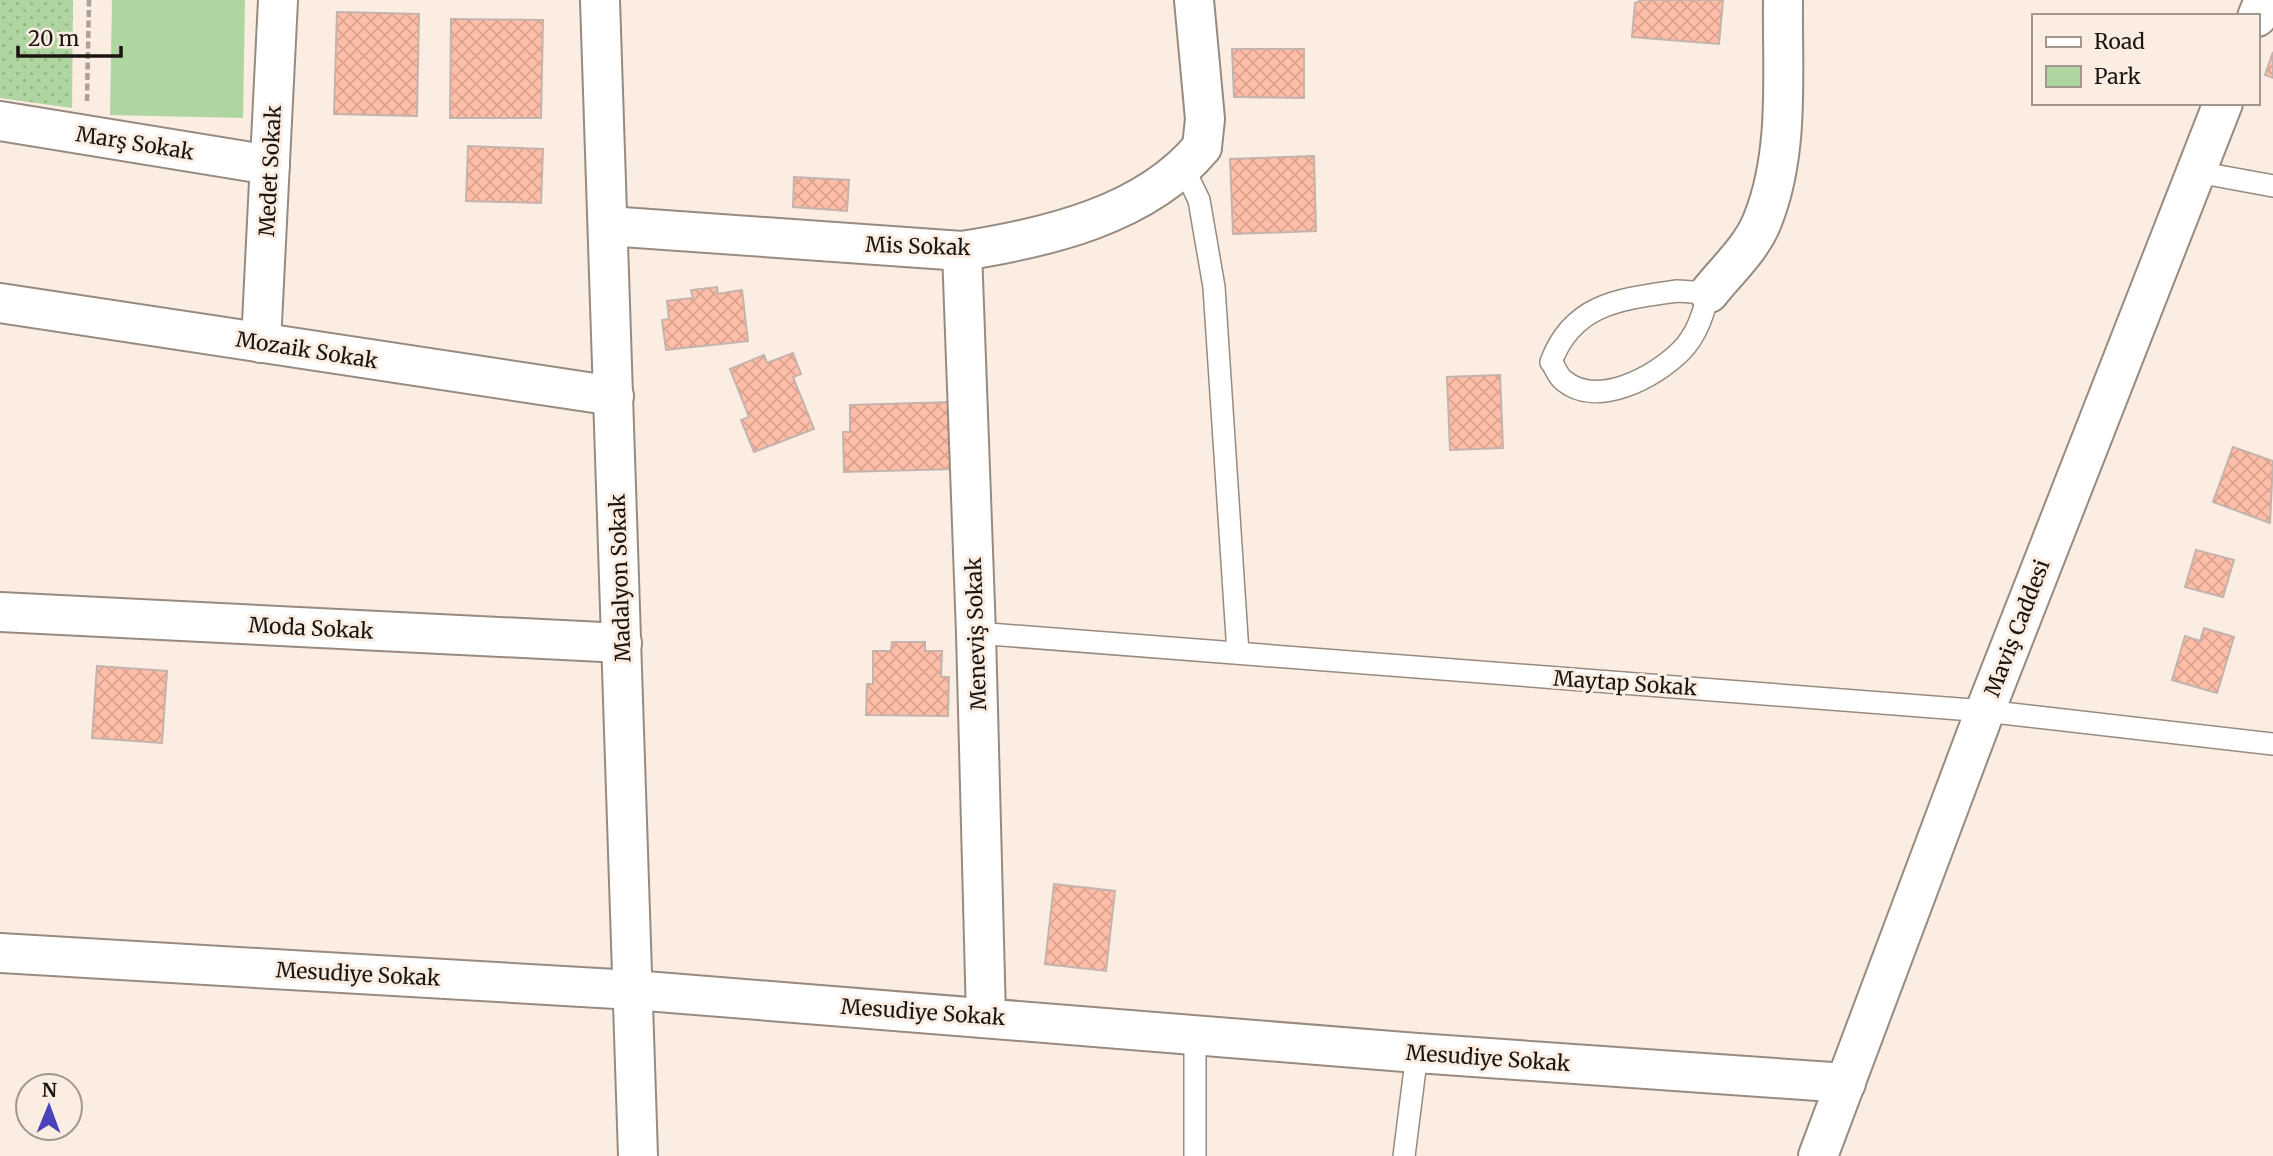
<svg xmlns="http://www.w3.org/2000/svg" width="2273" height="1156" font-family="Merriweather,serif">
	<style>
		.grass { fill: url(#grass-dots) }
		.park { fill: #afd5a0 }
		.building { fill: url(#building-cross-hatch); stroke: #c4b3ad; stroke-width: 2 }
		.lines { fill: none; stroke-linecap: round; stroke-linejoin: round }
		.lane-casing { stroke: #978b81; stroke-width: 24 }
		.street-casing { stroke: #978b81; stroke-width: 42 }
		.secondary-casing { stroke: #978b81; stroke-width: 42 }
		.path { stroke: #aca198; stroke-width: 4.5; stroke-dasharray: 7 3.5; stroke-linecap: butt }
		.lane { stroke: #fff; stroke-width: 21 }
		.street { stroke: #fff; stroke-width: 38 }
		.secondary { stroke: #fff; stroke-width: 38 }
		.labels { text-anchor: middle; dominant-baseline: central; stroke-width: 6; stroke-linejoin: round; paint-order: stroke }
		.street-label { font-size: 21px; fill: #1a1511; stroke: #fbede2 }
	</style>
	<defs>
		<pattern id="grass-dots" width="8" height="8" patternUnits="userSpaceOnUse" patternTransform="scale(1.75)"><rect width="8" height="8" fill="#afd5a0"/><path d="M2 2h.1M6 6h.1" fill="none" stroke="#96b689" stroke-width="1.8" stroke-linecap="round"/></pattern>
		<pattern id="building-cross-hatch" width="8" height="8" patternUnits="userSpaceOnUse" patternTransform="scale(1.75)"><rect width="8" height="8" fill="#ffbea7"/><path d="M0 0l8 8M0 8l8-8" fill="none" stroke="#daa28f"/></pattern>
	</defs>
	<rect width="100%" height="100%" fill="#fbede2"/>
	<path class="grass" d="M0 0H73L72 108 0 98Z"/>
	<path class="park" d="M112 0H245L243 118 110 115Z"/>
	<g class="building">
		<path d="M1642 0H1723L1719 44 1632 37 1635 3Z"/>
		<path d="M337 12 419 14 417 116 334 114Z"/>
		<path d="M451 19 543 20 541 118H450Z"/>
		<path d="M1232 49H1304V98L1234 97Z"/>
		<path d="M2273 52V78L2265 75Z"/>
		<path d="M468 146 543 149 541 203 466 201Z"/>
		<path d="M1314 156 1316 231 1233 234 1230 159Z"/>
		<path d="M794 177 849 180 847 211 793 207Z"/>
		<path d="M717 287 718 294 742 290 748 341 666 350 662 320 669 319 667 301 693 298 691 290Z"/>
		<path d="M793 353 801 374 793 377 814 429 754 452 741 420 749 417 730 369 764 355 767 363Z"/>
		<path d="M1500 375 1503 448 1450 450 1447 377Z"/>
		<path d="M952 402 954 469 844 472 843 432H850V405Z"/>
		<path d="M2233 447 2273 461 2270 523 2213 502Z"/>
		<path d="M2196 550 2234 560 2223 597 2185 587Z"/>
		<path d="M2204 628 2234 637 2217 693 2172 680 2185 636 2200 641Z"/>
		<path d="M892 642H925V651H942L941 677H949L948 716 866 715 867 684H873V651H891Z"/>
		<path d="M97 666 167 671 162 743 92 738Z"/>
		<path d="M1054 884 1115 891 1106 971 1045 964Z"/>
	</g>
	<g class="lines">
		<g class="lane-casing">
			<g id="lane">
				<path d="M1184 169 1199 200 1214 287 1238 653"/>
				<path d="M2197 172 2273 186"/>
				<path d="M1677 291 1709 293C1703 314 1697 335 1681 351 1655 377 1597 409 1563 380 1558 376 1555 367 1551 362 1573 303 1621 299 1677 291Z"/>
				<path d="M976 633 1985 711 2273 744"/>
				<path d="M1195 1156V1033"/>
				<path d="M1404 1156 1417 1053"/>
			</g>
		</g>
		<g class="street-casing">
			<g id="street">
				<path d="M600 0 638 1156"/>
				<path d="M2257 17 2264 0"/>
				<path d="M0 121 270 165"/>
				<path d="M608 226 962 251C1046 238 1146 215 1202 147"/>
				<path d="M962 251 976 633 986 1017"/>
				<path d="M1709 293C1727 270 1753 247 1763 219 1790 151 1782 71 1783 0"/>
				<path d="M0 303 614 396"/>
				<path d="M261 343 278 0"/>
				<path d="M0 612 622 643"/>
				<path d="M0 953 633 990 1417 1053 1846 1083"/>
				<path d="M1818 1156 1985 711 2223 103"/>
			</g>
		</g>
		<g class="secondary-casing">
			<path id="secondary" d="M1194 0 1205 119 1202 147"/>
		</g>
		<path class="path" d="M87 101 89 0"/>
		<use href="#lane" class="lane"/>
		<use href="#street" class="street"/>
		<use href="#secondary" class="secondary"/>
	</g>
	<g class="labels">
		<g class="street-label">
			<text transform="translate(135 143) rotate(9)">Marş Sokak</text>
			<text transform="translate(270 171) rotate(-87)">Medet Sokak</text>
			<text transform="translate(918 246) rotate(2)">Mis Sokak</text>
			<text transform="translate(307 350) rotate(9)">Mozaik Sokak</text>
			<text transform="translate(620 578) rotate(-92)">Madalyon Sokak</text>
			<text transform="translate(311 628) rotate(3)">Moda Sokak</text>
			<text transform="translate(2017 628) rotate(-69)">Maviş Caddesi</text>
			<text transform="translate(976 634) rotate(-92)">Meneviş Sokak</text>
			<text transform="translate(1625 683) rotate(4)">Maytap Sokak</text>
			<text transform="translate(358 974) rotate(3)">Mesudiye Sokak</text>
			<text transform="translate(923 1012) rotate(4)">Mesudiye Sokak</text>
			<text transform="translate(1488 1058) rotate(4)">Mesudiye Sokak</text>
		</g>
	</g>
	<rect x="2032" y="14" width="228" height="91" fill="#fbede2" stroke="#a1978e" stroke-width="2"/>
	<rect x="2046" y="37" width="35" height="10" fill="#ffffff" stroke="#a1978e" stroke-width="2"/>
	<text x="2094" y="49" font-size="21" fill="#1a1511">Road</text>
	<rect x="2046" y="66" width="35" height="21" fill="#afd5a0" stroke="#a1978e" stroke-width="2"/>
	<text x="2094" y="84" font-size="21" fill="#1a1511">Park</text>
	<g transform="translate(49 1107) rotate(1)"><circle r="33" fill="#fbede2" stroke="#a1978e" stroke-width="2"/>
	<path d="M0-5L12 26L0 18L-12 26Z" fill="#4942b8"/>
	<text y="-10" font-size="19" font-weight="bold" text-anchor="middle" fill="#1a1511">N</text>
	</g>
	<path d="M18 46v10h103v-10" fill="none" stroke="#1a1511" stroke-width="3.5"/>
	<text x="28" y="46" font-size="21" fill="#1a1511" stroke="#fbede2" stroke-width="5" paint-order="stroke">20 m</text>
</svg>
